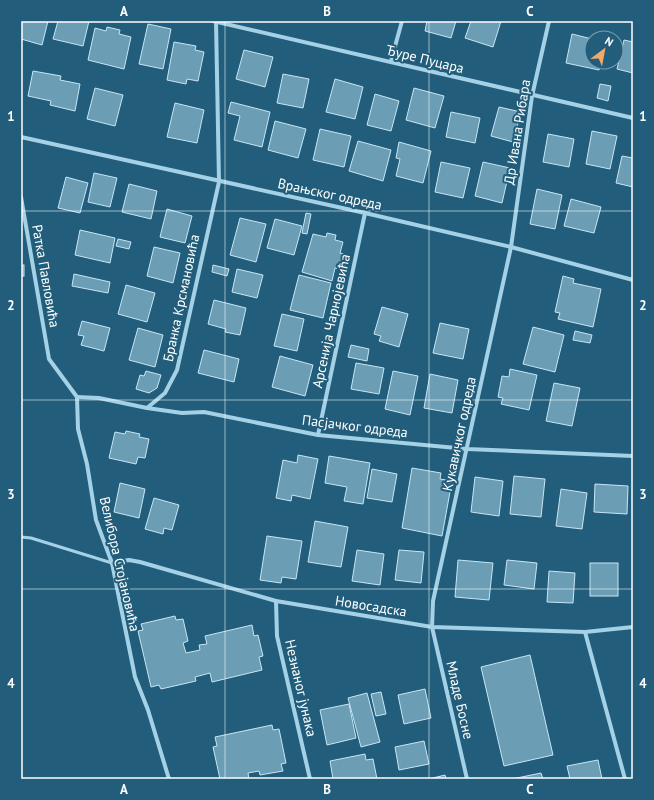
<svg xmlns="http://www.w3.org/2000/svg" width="654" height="800" font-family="'PT Sans',sans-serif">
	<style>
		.building { fill: #6b9db5; stroke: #c7e6f4 }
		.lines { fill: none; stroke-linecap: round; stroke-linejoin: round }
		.service { stroke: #a4d1e5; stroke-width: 3 }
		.minor { stroke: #a4d1e5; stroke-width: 4 }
		.grid { fill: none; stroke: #fff; stroke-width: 1; stroke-opacity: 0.55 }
		.labels { text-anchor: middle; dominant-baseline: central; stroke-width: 4; stroke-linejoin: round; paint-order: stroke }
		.street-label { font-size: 14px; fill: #fff; stroke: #225e7b }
		.neatline { fill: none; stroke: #fff; stroke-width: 1.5 }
		.grid-label { font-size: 13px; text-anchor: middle; font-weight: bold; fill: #fff }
	</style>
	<rect width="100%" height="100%" fill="#225e7b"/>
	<g class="building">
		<path d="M21 21H48L42 45 21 39Z"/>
		<path d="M58 21H89L83 46 53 39Z"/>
		<path d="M427 21H456L451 38 425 31Z"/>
		<path d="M471 21H501L493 47 465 38Z"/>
		<path d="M148 24 171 29 163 69 139 64Z"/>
		<path d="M107 27 120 30 119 34 131 37 124 69 88 60 95 28 106 31Z"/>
		<path d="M572 34 592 39V62H601L599 70 566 63Z"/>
		<path d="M624 40 633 42V73L617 69Z"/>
		<path d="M174 42 196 46 195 50 204 52 198 81 187 79 186 84 167 80Z"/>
		<path d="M244 50 273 57 265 87 236 79Z"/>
		<path d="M33 71 61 76 60 80 80 84 75 111 50 105 51 101 28 96Z"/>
		<path d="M283 74 309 79 303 108 277 103Z"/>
		<path d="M335 79 363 87 355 119 326 112Z"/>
		<path d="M600 84 611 86 608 101 597 98Z"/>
		<path d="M95 88 123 95 115 126 87 119Z"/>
		<path d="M414 88 444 96 435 128 406 120Z"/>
		<path d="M375 94 399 101 391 131 367 125Z"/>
		<path d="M231 102 270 112 262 147 234 140 240 116 228 113Z"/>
		<path d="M175 103 204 110 197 143 167 137Z"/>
		<path d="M499 107 521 112 513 142 491 136Z"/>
		<path d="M451 112 480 118 475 143 446 137Z"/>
		<path d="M275 121 306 129 298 158 268 150Z"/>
		<path d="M320 129 351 136 344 167 313 160Z"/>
		<path d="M592 131 617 136 610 169 586 164Z"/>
		<path d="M548 134 574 139 569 167 543 162Z"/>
		<path d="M358 141 391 150 383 181 349 171Z"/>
		<path d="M399 142 431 151 423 183 396 176 400 159 396 158Z"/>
		<path d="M622 156 633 158V187L616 183Z"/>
		<path d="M441 162 470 168 463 198 435 192Z"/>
		<path d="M483 162 510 168 502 203 475 196Z"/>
		<path d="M94 173 117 178 110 207 88 202Z"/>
		<path d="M66 177 88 183 80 213 58 208Z"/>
		<path d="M129 184 157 191 151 219 122 212Z"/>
		<path d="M537 189 562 195 555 229 530 224Z"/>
		<path d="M571 199 601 207 594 233 564 226Z"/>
		<path d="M167 209 192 216 185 243 160 237Z"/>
		<path d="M306 213 311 214 307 234 302 233Z"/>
		<path d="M240 218 266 224 256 262 230 255Z"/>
		<path d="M275 219 302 226 294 255 267 248Z"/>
		<path d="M80 230 115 238 110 263 75 255Z"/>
		<path d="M327 233 336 235 335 240 343 242 340 253 344 254 340 269 335 268 332 281 302 272 313 234 326 237Z"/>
		<path d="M118 239 131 242 129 249 116 246Z"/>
		<path d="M154 247 180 253 173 283 147 276Z"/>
		<rect x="21" y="265" width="3" height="11"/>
		<path d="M213 265 229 269 227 276 212 272Z"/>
		<path d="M237 269 263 275 257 298 232 292Z"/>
		<path d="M74 274 110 282 108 293 72 286Z"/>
		<path d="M299 275 331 283 323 318 290 310Z"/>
		<path d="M563 276 574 279 573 283 601 289 593 327 558 319 560 313 555 312Z"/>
		<path d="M126 285 155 293 147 322 118 314Z"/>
		<path d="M214 300 246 308 240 335 225 332 226 329 208 324Z"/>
		<path d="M382 307 408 314 399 347 379 341 381 336 374 334Z"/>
		<path d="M282 314 304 319 297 351 274 346Z"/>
		<path d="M82 321 110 328 104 351 81 345 84 336 78 335Z"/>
		<path d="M440 323 469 329 463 359 433 353Z"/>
		<path d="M533 327 564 335 555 372 523 364Z"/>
		<path d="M138 328 163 335 155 367 129 360Z"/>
		<path d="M575 331 592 335 590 343 573 340Z"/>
		<path d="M351 345 369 349 367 361 348 357Z"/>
		<path d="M204 350 239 359 234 382 198 373Z"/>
		<path d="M280 356 313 365 305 396 272 387Z"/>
		<path d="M356 363 384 368 379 394 351 389Z"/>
		<path d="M510 369 537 375 529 410 501 404 503 398 498 397 502 376 509 377Z"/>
		<path d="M146 371 161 375 157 388 149 393 136 389 140 375 144 376Z"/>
		<path d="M393 371 418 376 410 415 385 409Z"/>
		<path d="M430 374 458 380 452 413 424 408Z"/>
		<path d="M554 383 580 388 572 426 546 421Z"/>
		<path d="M126 431 140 434 139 437 149 439 145 458 138 457 136 464 109 458 115 432 125 434Z"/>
		<path d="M298 455 318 459 310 499 292 495 291 501 276 498 283 460 297 463Z"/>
		<path d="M329 456 370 463 363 504 344 501 347 487 325 483Z"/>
		<path d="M412 468 441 473 440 479 452 481 442 536 402 528Z"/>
		<path d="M372 469 397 474 392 502 367 498Z"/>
		<path d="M514 476 545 479 541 517 510 514Z"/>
		<path d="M475 477 503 481 499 516 471 512Z"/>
		<path d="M120 483 145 489 139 518 114 512Z"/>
		<path d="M595 484 628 486 627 514 594 512Z"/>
		<path d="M561 489 587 493 582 529 556 526Z"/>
		<path d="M154 498 179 505 172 530 164 528 163 534 145 529Z"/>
		<path d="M315 521 348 527 341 567 308 562Z"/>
		<path d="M267 536 302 541 296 579 282 577 281 583 260 580Z"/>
		<path d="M357 550 384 554 380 585 352 581Z"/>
		<path d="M399 550 424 552 421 583 395 580Z"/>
		<path d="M458 560 493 563 489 600 455 597Z"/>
		<path d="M507 560 537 563 534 589 504 585Z"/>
		<rect x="590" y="563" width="28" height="33"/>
		<path d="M549 571 575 573 573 603 547 602Z"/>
		<path d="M175 616 176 620 183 619 188 641 183 643 186 653 200 650 199 645 207 644 205 636 252 625 254 636 258 635 263 656 259 657 262 670 212 682 210 673 195 677 196 681 161 689 159 685 151 687 138 631 143 630 141 624Z"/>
		<path d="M530 655 553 755 504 766 481 667Z"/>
		<path d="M425 689 431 718 404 724 398 695Z"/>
		<path d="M381 692 386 714 376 716 371 694Z"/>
		<path d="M367 693 380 742 361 747 348 698Z"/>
		<path d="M349 704 356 738 327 745 320 710Z"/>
		<path d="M272 725 273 730 279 729 286 763 281 764 283 771 260 775 259 771 248 773 249 779H220L213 747 217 746 215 737Z"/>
		<path d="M424 741 429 764 399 770 395 747Z"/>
		<path d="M365 754 366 760 373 759 377 779H333L330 761Z"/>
		<path d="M598 760 602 779H570L567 766Z"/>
		<path d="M541 773 543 779H512Z"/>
		<path d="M445 775 446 779H429Z"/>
	</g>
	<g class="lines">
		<path class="service" d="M21 537 31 538 112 563"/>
		<g class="minor">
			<path d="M213 21 633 118"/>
			<path d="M391 61 402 21"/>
			<path d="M21 137 365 213 511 247 633 280"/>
			<path d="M21 197 49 359 77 397 78 429 87 464 96 520 112 563 135 677 148 710 169 779"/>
			<path d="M77 397 99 398 147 408 182 413 204 412 318 435 467 449 633 456"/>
			<path d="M147 408 165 393 177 370 219 182 216 21"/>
			<path d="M318 435 365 213"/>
			<path d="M112 563 129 560 140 562 276 601 432 627 585 632 633 627"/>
			<path d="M276 601 277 636 310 779"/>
			<path d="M585 632 625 779"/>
			<path d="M467 779 432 627 433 601 511 247 532 96 549 21"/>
		</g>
	</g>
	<path class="grid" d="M225 21V779M429 21V779M21 211H633M21 400H633M21 589H633"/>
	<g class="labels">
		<g class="street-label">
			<text transform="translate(425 59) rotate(14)">Ђуре Пуцара</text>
			<text transform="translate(517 132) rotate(-81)">Др Ивана Рибара</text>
			<text transform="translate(330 194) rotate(12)">Врањског одреда</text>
			<text transform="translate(46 276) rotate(80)">Ратка Павловића</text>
			<text transform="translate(181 298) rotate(-78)">Бранка Крсмановића</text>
			<text transform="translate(331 321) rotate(-78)">Арсенија Чарнојевића</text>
			<text transform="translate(355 426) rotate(7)">Пасјачког одреда</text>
			<text transform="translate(459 434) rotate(-78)">Кукавичког одреда</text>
			<text transform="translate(120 564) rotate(77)">Велибора Стојановића</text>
			<text transform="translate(371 606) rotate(9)">Новосадска</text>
			<text transform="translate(301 688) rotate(77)">Незнаног јунака</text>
			<text transform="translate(460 700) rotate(77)">Младе Босне</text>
		</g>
	</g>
	<rect width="654" height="800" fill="none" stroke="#225e7b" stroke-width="44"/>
	<g transform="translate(604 50) rotate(32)"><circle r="19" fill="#225e7b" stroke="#7a9eb0"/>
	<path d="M0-3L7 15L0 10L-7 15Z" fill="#f1a966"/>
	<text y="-6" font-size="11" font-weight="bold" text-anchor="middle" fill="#ffffff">N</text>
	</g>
	<rect x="22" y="22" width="610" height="756" class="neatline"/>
	<g class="grid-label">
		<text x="124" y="16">A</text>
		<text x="327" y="16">B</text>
		<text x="530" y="16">C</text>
		<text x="11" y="121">1</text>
		<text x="643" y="121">1</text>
		<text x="11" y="310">2</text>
		<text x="643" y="310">2</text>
		<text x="11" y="499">3</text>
		<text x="643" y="499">3</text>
		<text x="11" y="688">4</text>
		<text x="643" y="688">4</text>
		<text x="124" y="794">A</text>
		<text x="327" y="794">B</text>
		<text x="530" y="794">C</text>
	</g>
</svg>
